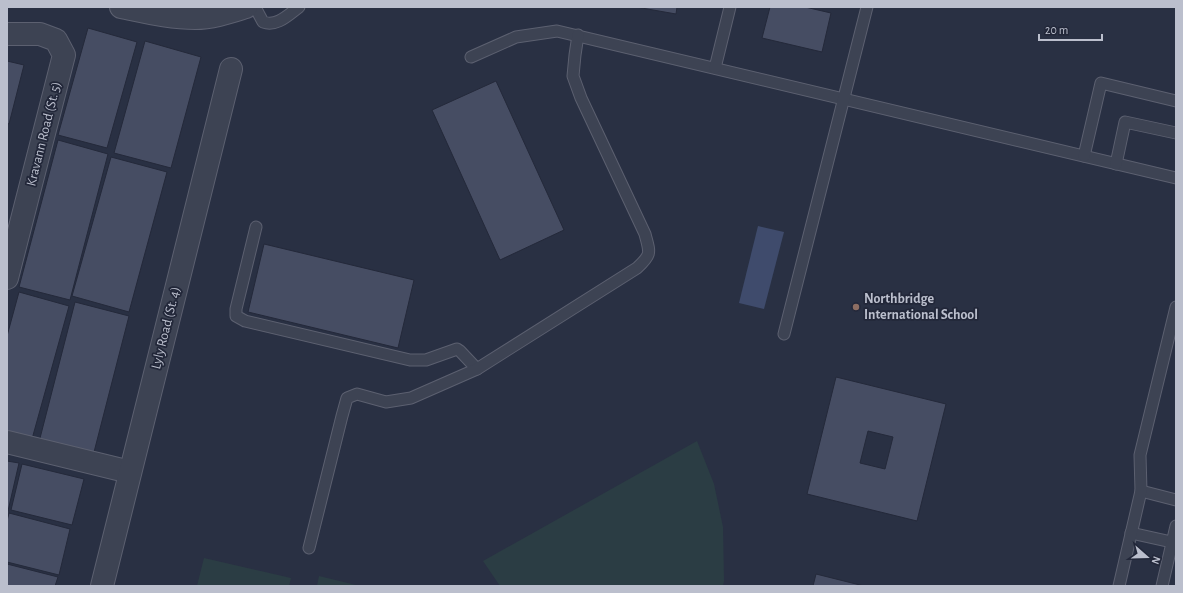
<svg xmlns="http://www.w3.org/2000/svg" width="1183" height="593" font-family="'Alegreya Sans',sans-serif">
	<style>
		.green { fill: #2b3d44 }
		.water { fill: #3f4b6c }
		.building { fill: #464d63; stroke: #24293a; fill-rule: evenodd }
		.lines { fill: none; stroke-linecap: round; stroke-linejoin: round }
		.lane-casing { stroke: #5c6070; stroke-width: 13 }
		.street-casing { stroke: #5c6070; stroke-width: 24 }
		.lane { stroke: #3d4353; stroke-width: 11 }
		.street { stroke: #3d4353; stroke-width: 22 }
		.education-dot { fill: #8d6e63; stroke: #222739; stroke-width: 1.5 }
		.labels { text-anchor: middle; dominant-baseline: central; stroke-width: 3.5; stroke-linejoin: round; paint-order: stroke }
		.street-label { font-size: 14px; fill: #bbbfcd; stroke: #222739 }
		.poi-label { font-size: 14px; font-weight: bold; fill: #bbbfcd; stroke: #222739; text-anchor: start }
	</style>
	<rect width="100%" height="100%" fill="#293043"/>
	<g class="green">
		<path d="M697 441 714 484 723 527 724 581 723 586H500L483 561Z"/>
		<path d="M204 558 291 578 289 586H197Z"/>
		<path d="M319 576 360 586H317Z"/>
	</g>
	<path class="water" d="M758 226 784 232 764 309 739 303Z"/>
	<g class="building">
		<path d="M636 7H677L676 14Z"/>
		<path d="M770 7H805L831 13 822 52 762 38Z"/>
		<path d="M88 28 137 42 107 148 58 135Z"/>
		<path d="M145 41 201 57 171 168 114 153Z"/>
		<path d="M7 61 24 65 9 124 7 123Z"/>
		<path d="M496 81 564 230 500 260 432 110Z"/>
		<path d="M58 140 108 154 70 300 19 287Z"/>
		<path d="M111 157 167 172 129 312 72 296Z"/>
		<path d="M264 244 414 280 398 348 248 312Z"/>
		<path d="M19 292 69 306 32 439 7 432V336Z"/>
		<path d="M75 302 129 316 93 456 39 442Z"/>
		<path d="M836 377 946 404 917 521 807 494ZM868 431 893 437 885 469 860 463Z"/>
		<path d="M7 461 19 463 8 511 7 510Z"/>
		<path d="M22 464 84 479 72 525 11 510Z"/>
		<path d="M9 513 70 529 59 575 7 562V521Z"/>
		<path d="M7 564 58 577 55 586H7Z"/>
		<path d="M816 574 864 586H813Z"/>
	</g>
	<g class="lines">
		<g class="lane-casing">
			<g id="lane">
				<path d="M255 7 263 22C277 27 288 15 299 7"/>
				<path d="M471 57 516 37 557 31 1176 178"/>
				<path d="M715 68 730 7"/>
				<path d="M1084 156 1101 83 1176 101"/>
				<path d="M1116 164 1125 122 1176 133"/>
				<path d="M256 227 236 309V316L245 321 410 360H426L457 349 460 351 477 369"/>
				<path d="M784 334 867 7"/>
				<path d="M1141 491 1176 500"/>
				<path d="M1131 533 1176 543"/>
				<path d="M309 548 342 416 347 398 357 394 386 402 411 398 477 369 637 268C652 254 650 253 645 234L581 98 573 76 575 55 578 35"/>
				<path d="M1119 586 1141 491 1140 455 1176 307"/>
				<path d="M1162 586 1176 526"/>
			</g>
		</g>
		<g class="street-casing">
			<g id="street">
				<path d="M121 7C146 12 170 18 195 18 213 18 230 12 246 7"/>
				<path d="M7 34H40L56 40 64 55 7 278"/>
				<path d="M7 442 130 472"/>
				<path d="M102 586 231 69"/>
			</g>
		</g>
		<use href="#lane" class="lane"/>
		<use href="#street" class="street"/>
	</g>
	<circle class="education-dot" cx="856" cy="307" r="4"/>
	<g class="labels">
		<g class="street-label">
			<text transform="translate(44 134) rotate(-76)">Kravann Road (St. 5)</text>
			<text transform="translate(166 328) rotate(-76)">Lyly Road (St. 4)</text>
		</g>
		<g class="poi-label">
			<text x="864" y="299">Northbridge<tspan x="864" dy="16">International School</tspan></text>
		</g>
	</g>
	<rect width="1183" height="593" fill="none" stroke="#bbbfcd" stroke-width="16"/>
	<g transform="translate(1147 557) rotate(110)" stroke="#222739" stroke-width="3" paint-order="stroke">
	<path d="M0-3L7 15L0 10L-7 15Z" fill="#bbbfcd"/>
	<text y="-6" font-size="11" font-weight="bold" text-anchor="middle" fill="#bbbfcd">N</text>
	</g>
	<path d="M1039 34v6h63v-6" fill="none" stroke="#bbbfcd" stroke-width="2"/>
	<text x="1045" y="34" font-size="12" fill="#bbbfcd" stroke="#222739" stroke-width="3" paint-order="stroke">20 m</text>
</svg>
